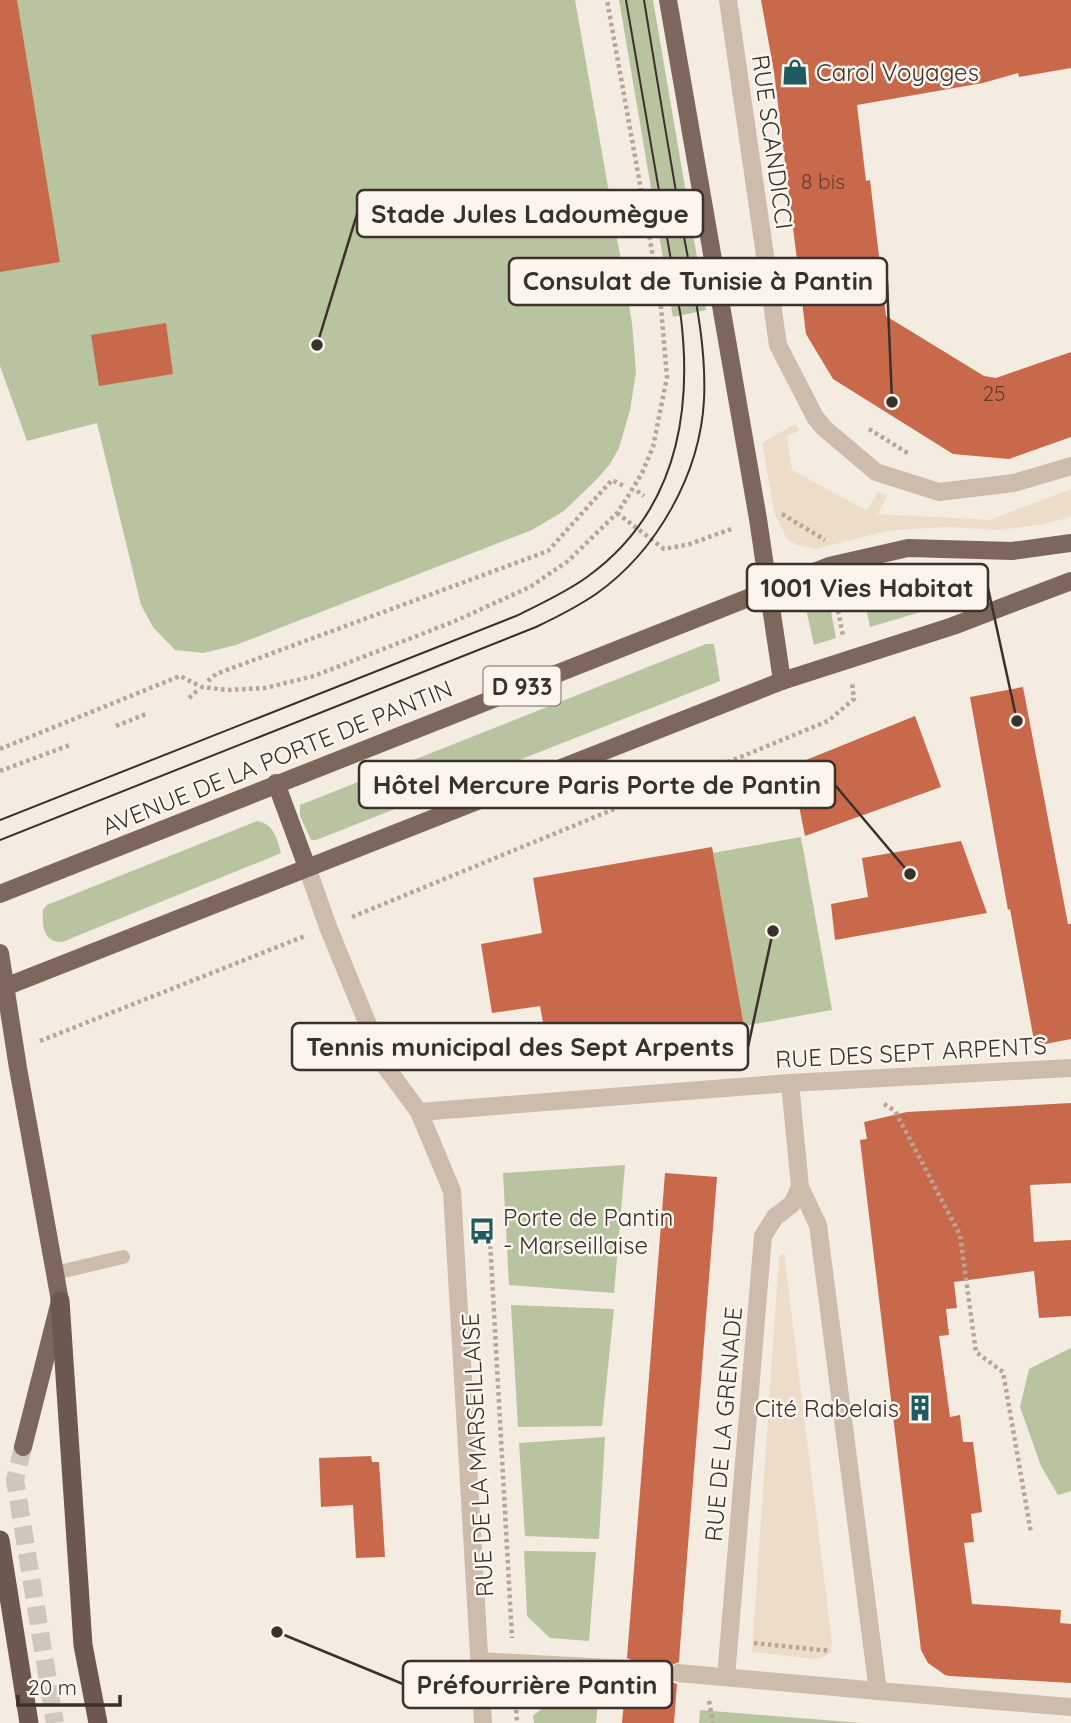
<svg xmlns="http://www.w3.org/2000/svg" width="1071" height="1723" font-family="Quicksand,sans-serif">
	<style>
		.green { fill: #b8c4a0 }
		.plaza { fill: #ecdcc8 }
		.building { fill: #c8694b }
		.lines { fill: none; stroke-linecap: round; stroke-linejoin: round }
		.minor-tunnel { stroke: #cfc6bd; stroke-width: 18; stroke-dasharray: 18 9; stroke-linecap: butt }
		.primary-tunnel { stroke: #cfc6bd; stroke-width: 18; stroke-dasharray: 18 9; stroke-linecap: butt }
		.path { stroke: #b9a596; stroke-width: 4.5; stroke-dasharray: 3.5 3.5; stroke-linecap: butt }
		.service { stroke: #cdbbac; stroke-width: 14 }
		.minor { stroke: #cdbbac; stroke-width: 18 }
		.primary { stroke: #7d675c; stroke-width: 18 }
		.trunk { stroke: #6c584f; stroke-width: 19 }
		.tram { stroke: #3b302b; stroke-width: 2 }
		.labels { text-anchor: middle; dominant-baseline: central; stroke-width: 5; stroke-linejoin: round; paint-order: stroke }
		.number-label { font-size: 21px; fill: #5e3e33 }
		.shield { fill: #fbf5ee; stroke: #756b66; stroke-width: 2 }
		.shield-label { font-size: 23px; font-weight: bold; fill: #3b302b }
		.poi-label { font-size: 24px; fill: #3b302b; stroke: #fbf5ee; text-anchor: start }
		.street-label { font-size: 24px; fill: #3b302b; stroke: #fbf5ee }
		.leader { fill: none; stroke: #3b302b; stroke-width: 2.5 }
		.callout-dot { fill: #3b302b; stroke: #fbf5ee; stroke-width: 2.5 }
		.callout { fill: #fbf5ee; stroke: #3b302b; stroke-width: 2.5 }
		.callout-label { font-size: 26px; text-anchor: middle; font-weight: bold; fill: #3b302b }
	</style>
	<rect width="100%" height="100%" fill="#f4ebe1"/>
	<g class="green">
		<path d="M0 0H575L632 323 636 372 630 410 619 448 610 464 598 478 564 511 532 530 236 645 203 653 175 650 153 627 141 605 97 423 27 441 0 366Z"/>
		<path d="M619 0H653L706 310 673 317Z"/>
		<path d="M906 572C923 576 932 597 921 612L870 627 861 582Z"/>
		<path d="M828 595 836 638 814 645 805 604Z"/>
		<path d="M706 644H714L720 681 316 840H311L300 816V805Z"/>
		<path d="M257 821C274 824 276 837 281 852L279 854 62 942C43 942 42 926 43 910L47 905Z"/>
		<path d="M801 837 832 1010 744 1026 713 853Z"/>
		<path d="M625 1165 614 1293 509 1285 503 1173Z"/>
		<path d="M511 1305 614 1309 602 1426 518 1427Z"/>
		<path d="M1071 1348V1491L1058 1495 1041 1466 1020 1407 1029 1369Z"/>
		<path d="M605 1437 599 1539 525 1536 519 1443Z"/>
		<path d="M524 1551 596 1552 589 1641 550 1638 527 1616Z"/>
		<path d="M553 1699 598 1702 596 1723H534L533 1716Z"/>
		<path d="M700 1710 862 1723H699Z"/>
	</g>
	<g class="plaza">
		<path d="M795 424 800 430 787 436 792 470 867 511 878 492 887 496 878 514 990 520 1071 489V517L1043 524 999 530 949 527 911 529 886 531 816 549 797 545 787 539 775 515 762 443Z"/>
		<path d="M784 1253 832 1643 828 1655 816 1659 752 1652 779 1257Z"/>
	</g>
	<g class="building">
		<path d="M0 0H17L60 262 0 272Z"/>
		<path d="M761 0H1071V68L1019 77 1018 73 983 83 857 105 866 181 870 180 886 316 984 376 996 378 1071 352V437L1009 459 953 454 833 379 806 334 774 72Z"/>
		<path d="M166 323 173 374 99 386 91 335Z"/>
		<path d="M1023 687 1068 924H1071V1039L1035 1046 1010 909 1008 910 970 697Z"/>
		<path d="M915 716 941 787 805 836 791 766Z"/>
		<path d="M961 841 987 913 835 940 831 904 868 897 862 858Z"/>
		<path d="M712 847 744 1026 564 1057 560 1031 545 1033 540 1006 492 1013 481 944 542 933 533 878Z"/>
		<path d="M1071 1103V1183L1030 1185 1034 1242 1071 1240V1316L1039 1318 1034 1271 954 1282 957 1308 946 1309 949 1335 939 1336 950 1417 960 1415 963 1442H973L982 1512 971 1514 974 1542 964 1543 972 1604 1061 1610 1060 1623 1071 1624V1683L950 1676 945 1675 928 1663 921 1650 860 1140 867 1139 864 1122 907 1112Z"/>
		<path d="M665 1173 717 1177 680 1647 679 1662 669 1666 667 1673 671 1682 677 1684 674 1723H622L626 1680 633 1679 638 1670 637 1663 627 1658Z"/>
		<path d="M371 1456 372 1462H379L385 1557 356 1558 353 1505 321 1507 319 1458Z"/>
	</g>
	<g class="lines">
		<path class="minor-tunnel" d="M627 1669 678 1673"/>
		<path class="primary-tunnel" d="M23 1447 15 1480 55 1723"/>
		<g class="path">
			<path d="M869 429 909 454"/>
			<path d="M637 491 644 496"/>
			<path d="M617 513 664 549 690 544 734 528"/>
			<path d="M782 514 825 540"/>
			<path d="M834 590 843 636"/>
			<path d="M208 681 216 674 548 551 612 480 624 486"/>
			<path d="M189 698 198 690"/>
			<path d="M116 726 146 714"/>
			<path d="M0 749 180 676 202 687 227 690 265 688 314 676 455 621 530 587 568 561 617 513 627 498 642 473 653 447 667 377 660 296 607 0"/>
			<path d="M0 771 70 745"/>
			<path d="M352 917 828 721 854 699 852 683"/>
			<path d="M40 1041 305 936"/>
			<path d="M884 1104 895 1111 960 1235 976 1352 1003 1372 1031 1533"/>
			<path d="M478 1218 489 1222 512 1638"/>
			<path d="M754 1643 831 1651"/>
			<path d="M515 1689 517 1723"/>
			<path d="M709 1701 713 1723"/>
		</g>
		<path class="service" d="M55 1273 123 1257"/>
		<g class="minor">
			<path d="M728 0 778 345 815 417 824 428 876 472 939 492 1014 483 1071 466"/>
			<path d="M307 867 328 927 385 1066 419 1112 452 1191 483 1723"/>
			<path d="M419 1112 790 1083 1071 1068"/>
			<path d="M479 1661 627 1669"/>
			<path d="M678 1673 878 1691 818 1225 800 1187 790 1083"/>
			<path d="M726 1677 763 1236 775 1217 792 1204 800 1187"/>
			<path d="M878 1691 1071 1707"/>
		</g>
		<g class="primary">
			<path d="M668 0 758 519 782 681"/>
			<path d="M276 783 307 867"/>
			<path d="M0 894 829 566 908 548 1012 551 1071 543"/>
			<path d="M0 953 18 1068 60 1301 23 1447"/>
			<path d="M0 989 782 681 953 626 1071 581"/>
		</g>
		<g class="trunk">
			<path d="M60 1301 83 1645 98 1723"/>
			<path d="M0 1540 29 1723"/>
		</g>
		<g class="tram">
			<path d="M0 820 516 616C540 604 565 593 587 577 673 515 693 419 681 318L626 0"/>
			<path d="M0 840 536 627C557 617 577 607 596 594 657 551 700 474 704 400 707 340 691 279 681 220 668 147 656 73 644 0"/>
		</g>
	</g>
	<defs>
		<g id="shop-bare" transform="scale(2.1)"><path d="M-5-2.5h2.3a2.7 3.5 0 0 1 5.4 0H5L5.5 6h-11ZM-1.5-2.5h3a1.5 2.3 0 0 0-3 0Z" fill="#1f5a5e" stroke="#fbf5ee" stroke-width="2.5" paint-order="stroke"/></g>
		<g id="bus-bare" transform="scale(2.1)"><path d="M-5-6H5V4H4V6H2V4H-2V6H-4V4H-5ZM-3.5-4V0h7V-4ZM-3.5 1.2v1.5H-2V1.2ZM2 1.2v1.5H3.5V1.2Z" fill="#1f5a5e" stroke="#fbf5ee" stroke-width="2.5" paint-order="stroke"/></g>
		<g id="building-bare" transform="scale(2.1)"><path d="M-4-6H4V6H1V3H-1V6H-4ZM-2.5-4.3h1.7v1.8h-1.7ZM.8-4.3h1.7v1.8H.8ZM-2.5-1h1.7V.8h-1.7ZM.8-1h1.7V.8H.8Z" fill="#1f5a5e" stroke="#fbf5ee" stroke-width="2.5" paint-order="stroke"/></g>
	</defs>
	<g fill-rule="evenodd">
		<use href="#shop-bare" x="795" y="72"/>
		<use href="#bus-bare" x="482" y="1231"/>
		<use href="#building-bare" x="920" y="1408"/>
	</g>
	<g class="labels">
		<g class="number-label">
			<text x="823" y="181">8 bis</text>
			<text x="994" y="393">25</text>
		</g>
		<rect class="shield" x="483.5" y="666.5" width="77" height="39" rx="5"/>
		<g class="shield-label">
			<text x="522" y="686">D 933</text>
		</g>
		<g class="poi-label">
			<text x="816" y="72">Carol Voyages</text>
			<text x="503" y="1217">Porte de Pantin<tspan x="503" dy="28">- Marseillaise</tspan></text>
			<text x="899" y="1408" text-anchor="end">Cité Rabelais</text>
		</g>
		<g class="street-label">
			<text transform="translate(773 142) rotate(82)">RUE SCANDICCI</text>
			<text transform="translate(277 757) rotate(-22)">AVENUE DE LA PORTE DE PANTIN</text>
			<text transform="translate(911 1052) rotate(-3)">RUE DES SEPT ARPENTS</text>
			<text transform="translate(723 1424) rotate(-85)">RUE DE LA GRENADE</text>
			<text transform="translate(477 1455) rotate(-93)">RUE DE LA MARSEILLAISE</text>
		</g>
	</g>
	<path class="leader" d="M317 345L357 214M892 402L887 281M1017 721L988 588M910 874L835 785M773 931L748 1047M277 1632L403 1684"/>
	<g class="callout-dot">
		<circle cx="317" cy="345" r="7"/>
		<circle cx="892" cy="402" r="7"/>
		<circle cx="1017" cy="721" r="7"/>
		<circle cx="910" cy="874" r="7"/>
		<circle cx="773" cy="931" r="7"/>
		<circle cx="277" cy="1632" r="7"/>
	</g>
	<g class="callout">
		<rect x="357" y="190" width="346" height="47" rx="7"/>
		<rect x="509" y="258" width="378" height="47" rx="7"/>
		<rect x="747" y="564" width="241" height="47" rx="7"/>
		<rect x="359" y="761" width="476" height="47" rx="7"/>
		<rect x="292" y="1023" width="456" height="47" rx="7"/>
		<rect x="403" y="1661" width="269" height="47" rx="7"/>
	</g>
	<g class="callout-label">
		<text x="530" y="223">Stade Jules Ladoumègue</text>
		<text x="698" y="290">Consulat de Tunisie à Pantin</text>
		<text x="867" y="597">1001 Vies Habitat</text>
		<text x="597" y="794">Hôtel Mercure Paris Porte de Pantin</text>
		<text x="520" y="1056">Tennis municipal des Sept Arpents</text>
		<text x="537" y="1694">Préfourrière Pantin</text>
	</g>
	<path d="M18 1695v10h102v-10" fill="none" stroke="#3b302b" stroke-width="3.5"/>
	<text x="28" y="1695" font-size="21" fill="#3b302b" stroke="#fbf5ee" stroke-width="5" paint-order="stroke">20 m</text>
</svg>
